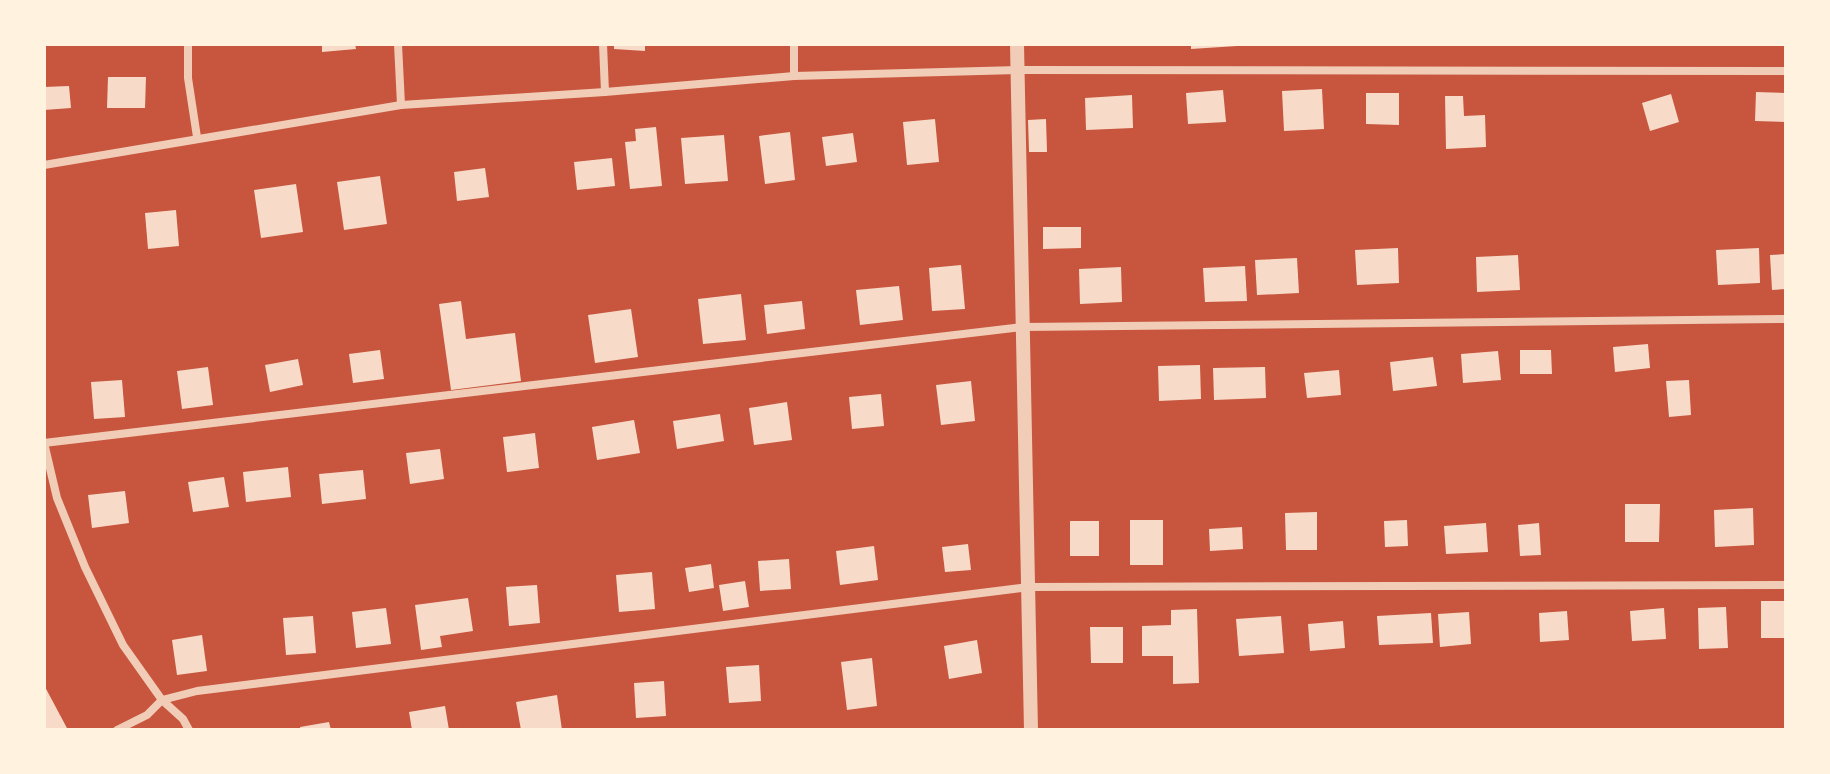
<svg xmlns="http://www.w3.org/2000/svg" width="1830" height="774" font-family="'Noto Sans',sans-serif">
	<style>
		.building { fill: #f7dbc8 }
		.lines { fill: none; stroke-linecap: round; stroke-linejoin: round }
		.minor { stroke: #f1ccb7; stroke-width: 8 }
		.tertiary { stroke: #f1ccb7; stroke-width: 14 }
	</style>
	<rect width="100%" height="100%" fill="#c8553d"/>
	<g class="building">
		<path d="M322 44H355L356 49 322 52Z"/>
		<path d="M614 44H645V51L614 49Z"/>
		<path d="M1191 44H1237V46L1191 49Z"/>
		<path d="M108 77H146L145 108H107Z"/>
		<path d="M69 86 71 108 44 110V87Z"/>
		<path d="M1322 89 1324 129 1284 131 1282 91Z"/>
		<path d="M1223 90 1226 122 1188 124 1186 93Z"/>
		<path d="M1756 92 1786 93V122L1755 121Z"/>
		<path d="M1366 93H1399V125L1366 124Z"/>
		<path d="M1671 94 1679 122 1650 131 1642 103Z"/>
		<path d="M1132 95 1133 128 1086 130 1085 98Z"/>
		<path d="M1445 96H1463L1464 116 1485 115 1486 147 1446 149Z"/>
		<path d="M935 119 939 162 907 165 903 122Z"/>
		<path d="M1046 119 1047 152H1029L1028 120Z"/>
		<path d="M656 127 662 186 630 189 625 142 636 141 635 129Z"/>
		<path d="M790 132 795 180 765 184 759 136Z"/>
		<path d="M853 133 857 162 826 166 822 137Z"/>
		<path d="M724 135 728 181 685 184 681 138Z"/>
		<path d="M612 158 615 186 577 190 574 162Z"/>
		<path d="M485 168 489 197 457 201 454 172Z"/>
		<path d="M380 176 387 224 344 230 337 182Z"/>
		<path d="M296 184 303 232 261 238 254 190Z"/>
		<path d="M176 210 179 246 148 249 145 213Z"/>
		<path d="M1043 227H1081V248L1043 249Z"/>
		<path d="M1398 248 1399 283 1357 285 1355 250Z"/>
		<path d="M1759 248 1760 283 1718 285 1716 250Z"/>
		<path d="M1786 254V289L1772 290 1770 255Z"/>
		<path d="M1518 255 1520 290 1477 292 1476 257Z"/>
		<path d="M1297 258 1299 293 1257 295 1255 260Z"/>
		<path d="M961 265 965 309 932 311 929 268Z"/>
		<path d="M1245 266 1247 301 1205 302 1203 268Z"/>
		<path d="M1121 267 1122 302 1080 304 1079 269Z"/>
		<path d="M899 286 903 320 860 325 856 290Z"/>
		<path d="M741 294 746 340 703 344 698 299Z"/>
		<path d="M461 301 466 339 515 333 521 381 451 390 439 304Z"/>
		<path d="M802 301 805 329 767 334 764 305Z"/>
		<path d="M631 309 638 357 595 363 588 315Z"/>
		<path d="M1648 344 1650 368 1615 372 1613 347Z"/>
		<path d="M380 350 384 379 353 383 349 354Z"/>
		<path d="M1520 350H1551L1552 374H1520Z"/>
		<path d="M1498 351 1501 380 1463 383 1461 354Z"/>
		<path d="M1433 357 1437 386 1393 391 1390 362Z"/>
		<path d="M298 359 303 385 270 392 265 365Z"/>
		<path d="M1200 365 1201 399 1159 401 1158 366Z"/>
		<path d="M208 367 213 405 182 409 177 371Z"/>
		<path d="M1265 367 1266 398 1214 400 1213 368Z"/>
		<path d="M1339 370 1341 395 1307 398 1304 373Z"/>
		<path d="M122 380 125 417 94 419 91 382Z"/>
		<path d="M1689 380 1691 415 1669 417 1666 381Z"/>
		<path d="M971 381 975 421 941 425 936 385Z"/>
		<path d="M881 394 884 426 852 429 849 397Z"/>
		<path d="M787 402 792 440 754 445 749 408Z"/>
		<path d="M720 414 724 441 677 449 673 421Z"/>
		<path d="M634 420 640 453 597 460 592 427Z"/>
		<path d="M535 433 539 468 507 472 503 437Z"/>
		<path d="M440 449 444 479 410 484 406 453Z"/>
		<path d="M288 467 291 497 246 502 243 472Z"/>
		<path d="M363 470 366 499 322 504 319 474Z"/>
		<path d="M224 477 229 507 193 512 188 482Z"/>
		<path d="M125 491 129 523 92 528 88 495Z"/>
		<path d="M1625 504H1660L1659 542H1625Z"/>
		<path d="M1753 508 1754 545 1715 547 1714 510Z"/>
		<path d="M1317 512V550H1286L1285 513Z"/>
		<rect x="1130" y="520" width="33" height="45"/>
		<path d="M1407 520 1408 546 1385 547 1384 521Z"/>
		<rect x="1070" y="521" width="29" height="35"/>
		<path d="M1486 523 1488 552 1446 554 1444 526Z"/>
		<path d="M1539 523 1541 555 1520 556 1518 525Z"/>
		<path d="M1242 527 1243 549 1210 551 1209 529Z"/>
		<path d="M968 544 971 570 945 572 942 547Z"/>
		<path d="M874 546 878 580 840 585 836 551Z"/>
		<path d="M789 559 791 589 760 591 758 561Z"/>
		<path d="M711 564 714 588 689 592 685 568Z"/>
		<path d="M652 572 655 609 619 612 616 575Z"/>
		<path d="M745 581 749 607 723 611 719 585Z"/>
		<path d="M537 585 540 623 509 626 506 587Z"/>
		<path d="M468 598 473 631 440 636 442 647 421 650 415 605Z"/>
		<rect x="1761" y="601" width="25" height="37"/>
		<path d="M1726 607 1728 648 1699 649 1698 608Z"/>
		<path d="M386 608 391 644 356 648 352 612Z"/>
		<path d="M1664 608 1666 639 1632 641 1630 611Z"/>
		<path d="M1197 609 1199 683 1173 684V656H1142V626L1171 625V610Z"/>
		<path d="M1567 611 1569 640 1540 642 1539 613Z"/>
		<path d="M1469 612 1471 644 1440 647 1438 614Z"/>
		<path d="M1431 613 1433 643 1379 645 1377 616Z"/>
		<path d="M313 616 316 653 286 655 283 618Z"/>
		<path d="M1281 616 1284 653 1239 656 1236 619Z"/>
		<path d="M1343 621 1345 648 1310 651 1308 624Z"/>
		<path d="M1090 627H1123V663H1091Z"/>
		<path d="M202 635 207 671 177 675 172 640Z"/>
		<path d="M977 640 982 673 949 679 944 646Z"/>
		<path d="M872 658 877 706 847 710 841 662Z"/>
		<path d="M759 665 761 701 729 703 726 667Z"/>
		<path d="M664 681 666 716 636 718 634 683Z"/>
		<path d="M44 685 68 730H44Z"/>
		<path d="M557 695 562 730H521L516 702Z"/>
		<path d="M445 706 449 730H412L409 712Z"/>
		<path d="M329 722 331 730H301L300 727Z"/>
	</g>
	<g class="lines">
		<g class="minor">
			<path d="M188 44V78L197 137"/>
			<path d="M398 44 401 105"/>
			<path d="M603 44 605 92"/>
			<path d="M794 44V76"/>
			<path d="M44 165 401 105 605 92 794 76 1019 70 1786 71"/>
			<path d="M44 443 1022 327 1786 319"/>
			<path d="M44 443 57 498 85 567 123 645 162 700 183 719 189 730"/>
			<path d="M117 730 147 715 162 700 197 691 1029 587 1786 585"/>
		</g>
		<path class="tertiary" d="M1017 44 1031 730"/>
	</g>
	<rect width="1830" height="774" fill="none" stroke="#fff3e0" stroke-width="92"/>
</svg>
